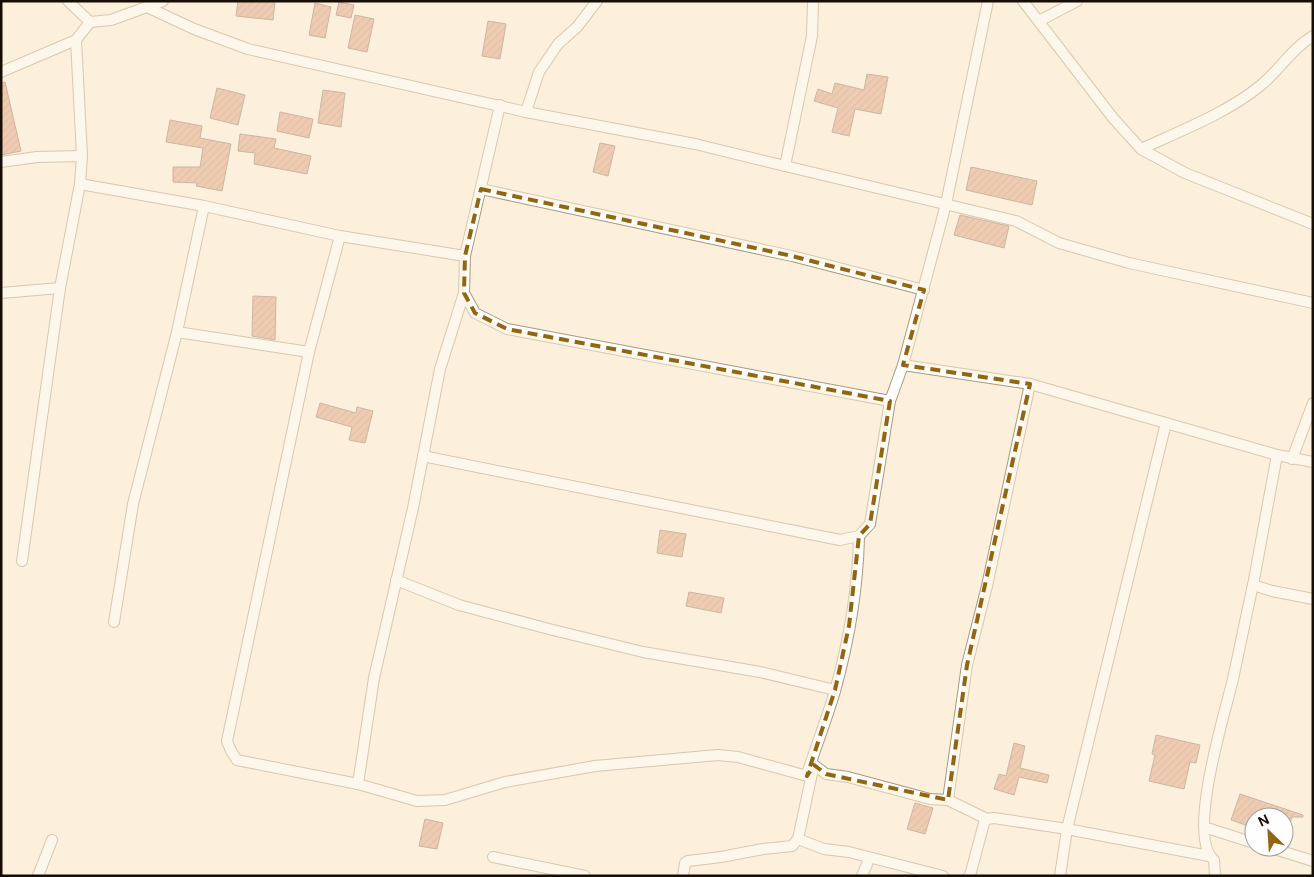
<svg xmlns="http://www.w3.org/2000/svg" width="1314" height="877" font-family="'DM Sans',sans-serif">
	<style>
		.building { fill: url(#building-hatch); stroke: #92715f }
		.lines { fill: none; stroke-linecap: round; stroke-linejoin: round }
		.street-casing { stroke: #ae997a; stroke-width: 12 }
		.street { stroke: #fff; stroke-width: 10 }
		.marked { fill: none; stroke: #926610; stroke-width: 4; stroke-dasharray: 10 6; stroke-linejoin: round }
	</style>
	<defs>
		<pattern id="building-hatch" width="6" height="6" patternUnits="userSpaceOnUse" patternTransform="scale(1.25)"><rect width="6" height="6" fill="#dfa27f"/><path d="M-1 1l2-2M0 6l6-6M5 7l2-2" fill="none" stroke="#bf8a6c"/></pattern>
	</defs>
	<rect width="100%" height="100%" fill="#fcefdb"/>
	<g class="building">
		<path d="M238 1H275L273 20 236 16Z"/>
		<path d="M339 2 354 5 351 18 336 15Z"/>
		<path d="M315 3 331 7 325 38 309 35Z"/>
		<path d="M355 15 374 19 367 52 348 48Z"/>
		<path d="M488 21 506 24 500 59 482 56Z"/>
		<path d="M867 74 888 77 881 114 855 109 849 136 832 132 838 108 814 101 818 89 832 94 835 83 864 90Z"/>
		<path d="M5 82 21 151 1 155V83Z"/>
		<path d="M217 88 245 95 238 125 210 118Z"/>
		<path d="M323 90 345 93 341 127 318 123Z"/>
		<path d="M280 112 313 119 309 138 277 131Z"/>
		<path d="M170 120 202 126 200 138 231 144 222 191 196 186 197 183 173 182V167H200L203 148 166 142Z"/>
		<path d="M240 134 276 139 274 148 311 156 307 174 254 164 255 153 238 151Z"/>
		<path d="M600 143 615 146 608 176 593 172Z"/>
		<path d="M971 167 1037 181 1032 205 966 190Z"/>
		<path d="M960 215 1009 226 1004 248 954 235Z"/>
		<path d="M253 296 276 297 275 340 252 336Z"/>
		<path d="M320 403 356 413 357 407 373 411 365 443 349 440 352 427 316 417Z"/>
		<path d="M660 530 686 534 682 557 657 553Z"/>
		<path d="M689 592 724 598 721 613 686 606Z"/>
		<path d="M1156 735 1200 745 1196 763 1190 762 1184 789 1149 781 1155 755 1152 754Z"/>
		<path d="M1014 743 1025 746 1020 768 1049 775 1047 783 1019 777 1014 795 994 789 999 774 1006 776Z"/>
		<path d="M1240 794 1303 815V817H1292L1285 836H1284V817H1254V828L1231 820Z"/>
		<path d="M915 803 933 808 925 834 907 829Z"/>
		<path d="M425 819 443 823 437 849 419 846Z"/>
	</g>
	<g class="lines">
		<g class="street-casing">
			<g id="street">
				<path d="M68 1 90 22 111 20 163 1"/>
				<path d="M1023 1 1113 118 1141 149 1185 173 1313 224"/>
				<path d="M147 7 194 29 248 49 526 112 695 144 785 166 1016 221 1059 243 1129 263 1313 303"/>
				<path d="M1039 21 1077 1"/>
				<path d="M1 72 76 40 90 22"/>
				<path d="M526 112 539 72 558 44 577 27 597 1"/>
				<path d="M1141 149C1180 131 1227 113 1260 86 1279 71 1292 48 1313 36"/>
				<path d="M1 162 37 157 82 156"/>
				<path d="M785 166 812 36 813 1"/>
				<path d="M80 184 204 206 340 236 465 256 464 293 475 313 507 329 890 401"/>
				<path d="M481 189 792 256 924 290"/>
				<path d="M204 206 177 332 309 352"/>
				<path d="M340 236 309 352 227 741 231 751 237 760 358 784 417 801 445 800 505 782 595 766 718 755 738 757 807 776 814 765 826 774 848 777 930 799 948 800 987 819"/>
				<path d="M465 256 500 105"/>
				<path d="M1 293 60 288"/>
				<path d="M903 365 1030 384 1277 455"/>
				<path d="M423 456 840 540 859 536 870 524 890 401 903 365 946 204 988 1"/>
				<path d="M1292 459 1313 403"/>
				<path d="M1313 462 1277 455 1253 585 1272 591 1313 599"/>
				<path d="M22 561 60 288 80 184 82 156 76 40"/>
				<path d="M396 580 459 605 549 629 643 652 760 672 835 690"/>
				<path d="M114 622 133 504 177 332"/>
				<path d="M808 771C817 744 827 718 835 691 849 641 858 588 859 536"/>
				<path d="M358 784 374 678 413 508 440 369 464 293"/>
				<path d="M948 800 967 665 987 586 1030 384"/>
				<path d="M1204 827 1254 843"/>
				<path d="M798 839 813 769"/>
				<path d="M1268 847 1313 861"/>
				<path d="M493 857 585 876"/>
				<path d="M38 876 52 840"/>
				<path d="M683 876 685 863 688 861 721 857 763 849 792 846 798 839 824 849 849 852 943 876"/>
				<path d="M862 876 869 859"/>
				<path d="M969 876 971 872 984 823 987 819 994 818 1067 829 1209 856"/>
				<path d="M1060 876 1067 829 1166 423"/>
				<path d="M1215 876 1214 860C1186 837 1225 713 1233 679 1240 647 1246 616 1253 585"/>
			</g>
		</g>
		<use href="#street" class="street"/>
	</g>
	<path d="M0 0H1314V877H0ZM481 189 792 256 924 290 903 365 1030 384 967 665 948 800 826 774 814 765 807 776 835 690 849 626 859 536 870 524 890 401 507 329 475 313 464 293 465 256Z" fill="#fcefdb" fill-opacity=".55" fill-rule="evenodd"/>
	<path class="marked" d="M481 189 792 256 924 290 903 365 1030 384 967 665 948 800 826 774 814 765 807 776 835 690 849 626 859 536 870 524 890 401 507 329 475 313 464 293 465 256Z"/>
	<rect width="1314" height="877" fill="none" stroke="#160e04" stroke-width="5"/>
	<g transform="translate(1269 832) rotate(335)"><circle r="24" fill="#fefefe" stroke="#a19e9a"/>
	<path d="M0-4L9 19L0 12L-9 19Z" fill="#926610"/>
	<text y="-8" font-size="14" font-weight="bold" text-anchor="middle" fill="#160e04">N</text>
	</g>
</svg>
